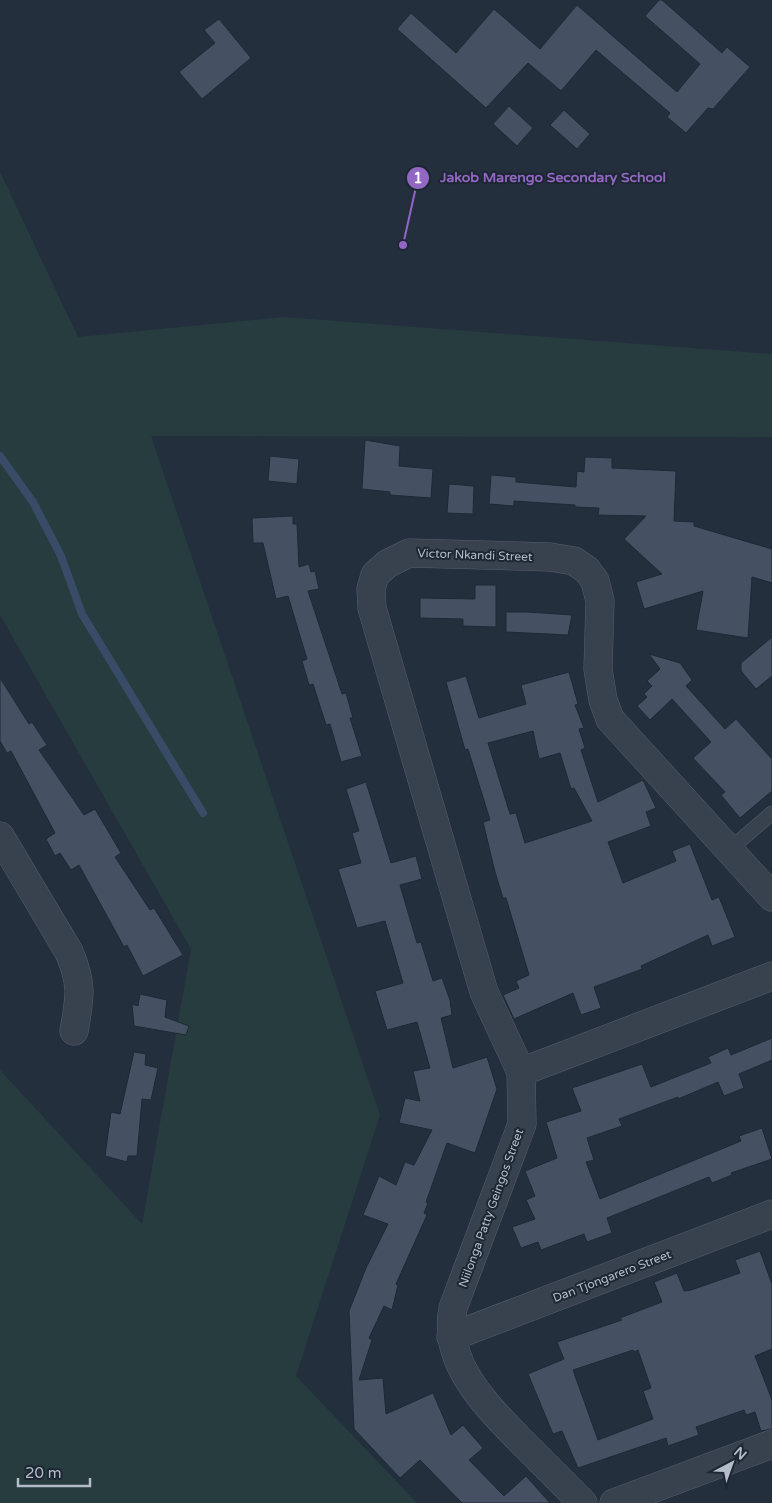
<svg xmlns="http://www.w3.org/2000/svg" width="772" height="1503" font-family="'Varela Round',sans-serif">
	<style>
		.green { fill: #263c3f }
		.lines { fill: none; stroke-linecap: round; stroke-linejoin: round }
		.stream { stroke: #394c67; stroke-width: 8 }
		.building { fill: #455162; stroke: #1f2835; fill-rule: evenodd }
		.lane-casing { stroke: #565f6c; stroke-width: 15 }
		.street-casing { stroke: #565f6c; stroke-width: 29 }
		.lane { stroke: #38414e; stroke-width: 14 }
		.street { stroke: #38414e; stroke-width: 28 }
		.labels { text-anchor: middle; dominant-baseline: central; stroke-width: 4; stroke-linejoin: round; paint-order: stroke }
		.street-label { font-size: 12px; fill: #b4bcc9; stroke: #1d2633 }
		.leader { fill: none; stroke: #9266c3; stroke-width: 2 }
		.callout-dot { fill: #9266c3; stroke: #1d2633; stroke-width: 2 }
		.mark-label { font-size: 15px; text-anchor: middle; font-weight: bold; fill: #fff }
		.callout-label { font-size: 14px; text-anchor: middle; font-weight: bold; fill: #9266c3; stroke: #1d2633; stroke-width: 4; stroke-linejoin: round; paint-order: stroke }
	</style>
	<rect width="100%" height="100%" fill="#242f3e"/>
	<path class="green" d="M0 172 78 337 284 317 772 354V437L151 436 380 1115 296 1376 417 1503H0V1070L142 1224 191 949 0 615Z"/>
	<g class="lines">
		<path class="stream" d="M0 456 33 502 61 556 82 614 203 813"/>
	</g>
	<g class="building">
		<path d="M659 0H662L722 53 727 47 750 67 713 109 708 108 686 133 667 117 670 113 596 50 561 91 528 63 486 108 397 29 411 13 456 53 494 9 540 49 577 5 677 92 700 64 645 16Z"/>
		<path d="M219 19 251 58 202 99 179 72 215 43 204 30Z"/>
		<path d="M509 106 533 128 517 146 493 124Z"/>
		<path d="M564 110 590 134 577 149 550 125Z"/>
		<path d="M365 440 400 446 399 466 433 469 431 498 390 495V492L362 489Z"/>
		<path d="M270 456 299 459 297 484 268 481Z"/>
		<path d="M585 457 612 458V468L676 471 674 521 694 522V526L772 549V583L752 577 748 638 696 630 703 591 644 609 636 582 662 574 624 539 646 516 598 515 599 508 575 507V505L514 501V506L489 504 491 475 516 477V482L576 487 577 471 584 472Z"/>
		<path d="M449 484 474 486 473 514 447 513Z"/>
		<path d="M293 516V524H297L299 567 309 564 311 572 315 571 319 589 308 591 342 694 346 693 353 718H350L362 756 341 762 330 724 326 725 313 684 309 685 302 661 307 659 288 596 276 599 263 543H253L252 518Z"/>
		<path d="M475 585H496V627L463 626V619L420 618V598L475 599Z"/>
		<path d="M506 612H527L572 615 568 635 506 632Z"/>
		<path d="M772 637V676L756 689 741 671V663Z"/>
		<path d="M649 654 680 663 692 680 686 686 725 729 736 719 772 759V791L740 818 721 795 725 792 693 758 711 742 672 699 650 720 637 706 647 697 644 694 652 686 647 681 660 669Z"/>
		<path d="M569 672 578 704 575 705 584 728 579 729 585 748 581 750 598 802 643 780 656 808 646 812 651 826 608 842 623 883 676 861 672 851 690 844 712 900 719 897 735 937 712 946 708 935 641 966 642 969 594 987 601 1008 581 1015 573 993 514 1019 503 995 519 988 516 981 529 975 506 898H503L495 872 483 822 490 820 468 749 465 750 446 682 466 676 479 718 526 704 521 685ZM533 731 539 759 560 753 571 789 574 788 592 821 525 843 516 813 510 814 488 743Z"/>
		<path d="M0 678 29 724 32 722 47 745 39 750 84 815 95 809 121 853 115 857 150 910 154 908 183 955 143 976 127 945 124 947 118 936 79 865 71 870 60 853 55 856 46 839 55 833 11 751 7 753 0 741Z"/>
		<path d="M366 782 391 863 416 856 422 879 400 885 417 943 421 942 433 981 442 978 450 1000 452 1015 441 1018 453 1068 487 1057 497 1089 475 1153 447 1143 426 1202 428 1203 424 1213 427 1215 396 1284 398 1285 392 1310 384 1306 369 1338 372 1340 359 1380 383 1378 386 1414 433 1393 451 1435 463 1425 483 1448 469 1460 504 1496 526 1476 550 1503H462L420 1460 400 1478 354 1429 349 1311 366 1268 388 1224 363 1215 379 1176 396 1185 405 1162 414 1165 432 1130 399 1123 405 1098 420 1101 413 1071 430 1068 417 1022 387 1030 375 991 403 983 385 921 357 928 338 869 361 863 352 833 359 831 346 789Z"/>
		<path d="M140 994 167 1000 165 1017 189 1026 186 1035 134 1026 132 1004 138 1006Z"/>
		<path d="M772 1038V1060L739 1074 744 1088 724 1096 718 1082 678 1099V1097L619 1119 622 1126 587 1138 594 1160 586 1162 600 1199 741 1141 739 1136 762 1128 772 1159 731 1173 732 1175 712 1183 709 1177 607 1218 612 1233 587 1242 584 1234 541 1250 538 1242 521 1248 512 1227 535 1219 526 1200 535 1196 525 1171 557 1158 546 1122 581 1111 572 1088 642 1064 651 1087 711 1063 708 1057 728 1048 731 1055Z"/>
		<path d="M134 1052 146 1054 145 1065 158 1068 151 1100 142 1099 137 1156H128L127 1162 105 1156 111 1112 120 1114Z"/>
		<path d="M760 1251 772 1284V1349L755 1356 772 1400V1429L761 1431 755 1412 746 1415 744 1410 696 1427 699 1435 668 1446 666 1438 578 1468 562 1431 553 1434 528 1374 564 1359 557 1342 622 1320 620 1318 662 1302 654 1282 677 1273 684 1291 691 1290 740 1273 735 1260ZM633 1350 634 1352 638 1350 651 1388 643 1391 653 1419 598 1440 573 1370Z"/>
	</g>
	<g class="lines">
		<g class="lane-casing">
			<path id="lane" d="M729 850 772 813"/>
		</g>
		<g class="street-casing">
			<g id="street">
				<path d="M0 836 69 952C83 985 80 997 74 1031"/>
				<path d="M521 1072 484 992 372 608 371 589 375 575 387 564 409 553 550 557 574 561 587 570 595 581 600 601 598 669 603 700 610 719 772 897"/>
				<path d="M451 1337 772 1214"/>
				<path d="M583 1503C563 1483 543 1463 523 1443 487 1406 442 1364 453 1308L522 1124 521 1072 772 976"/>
				<path d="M614 1503 772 1444"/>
			</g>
		</g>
		<use href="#lane" class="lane"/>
		<use href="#street" class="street"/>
	</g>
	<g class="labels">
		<g class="street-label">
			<text transform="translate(475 555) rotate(2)">Victor Nkandi Street</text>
			<text transform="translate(491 1208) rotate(-70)">Niilonga Patty Geingos Street</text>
			<text transform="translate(612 1276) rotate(-21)">Dan Tjongarero Street</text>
		</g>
	</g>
	<path class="leader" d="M403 245L418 178"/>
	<g class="callout-dot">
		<circle cx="403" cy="245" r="5"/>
		<circle cx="418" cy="178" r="12"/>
	</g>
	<g class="mark-label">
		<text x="418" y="183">1</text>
	</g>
	<g class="callout-label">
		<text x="553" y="182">Jakob Marengo Secondary School</text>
	</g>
	<g transform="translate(732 1463) rotate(41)" stroke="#1d2633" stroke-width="4" paint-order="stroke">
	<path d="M0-4L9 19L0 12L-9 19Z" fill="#b4bcc9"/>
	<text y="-8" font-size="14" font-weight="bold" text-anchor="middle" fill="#b4bcc9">N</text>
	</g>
	<path d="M18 1478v8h72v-8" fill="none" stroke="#b4bcc9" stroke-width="2.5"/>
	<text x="25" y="1478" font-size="15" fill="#b4bcc9" stroke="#1d2633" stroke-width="4" paint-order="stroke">20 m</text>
</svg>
